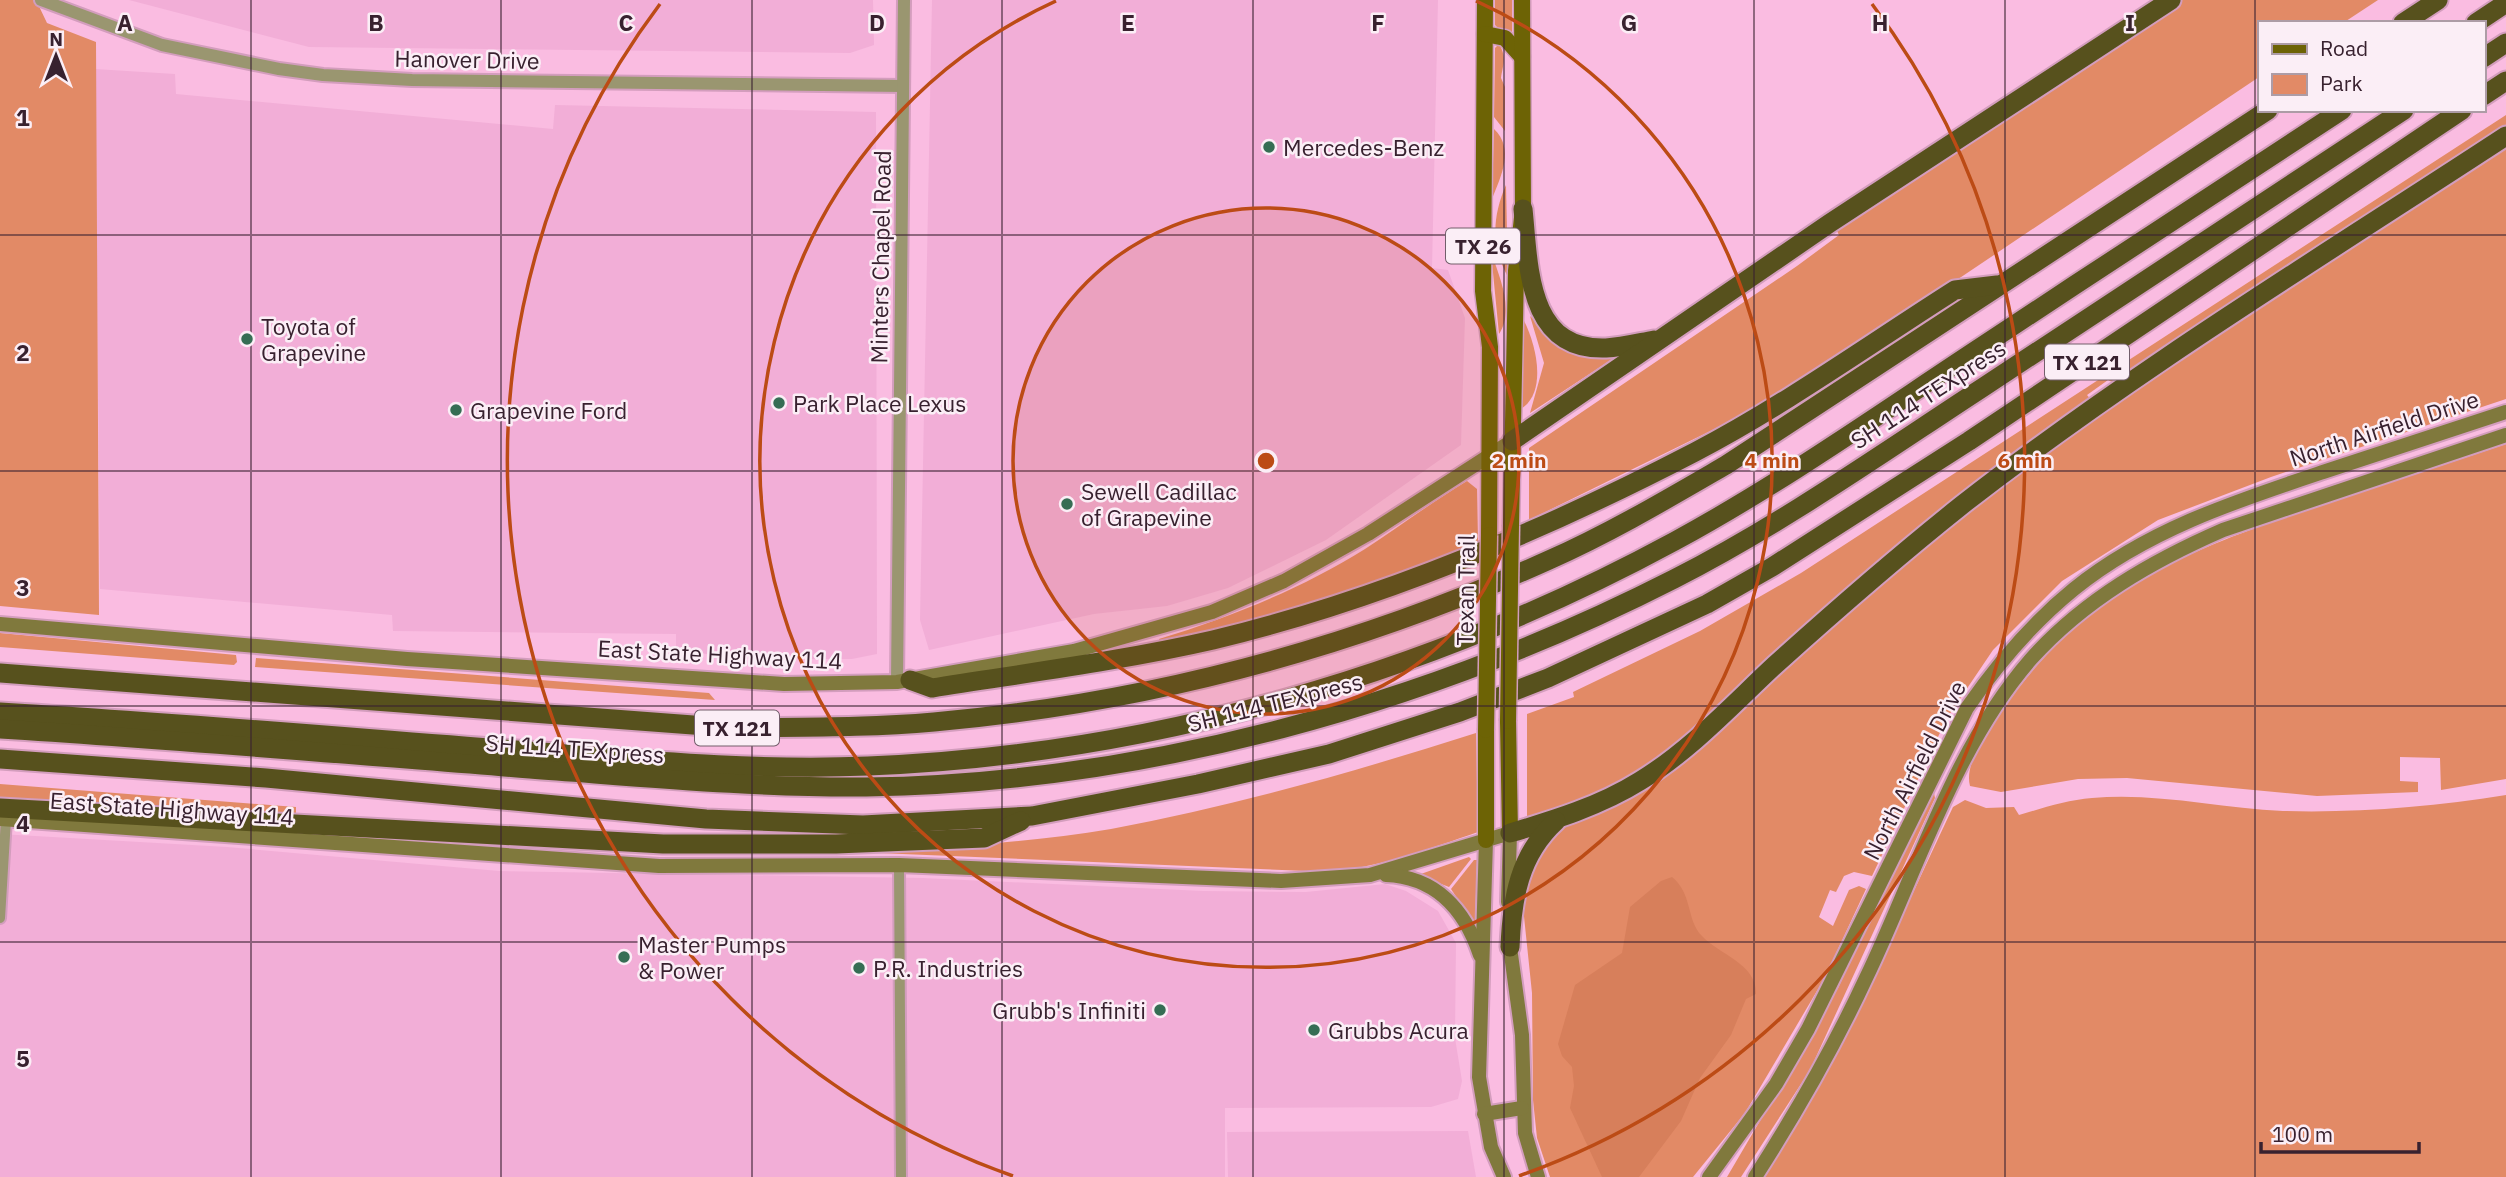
<svg xmlns="http://www.w3.org/2000/svg" width="2506" height="1177" font-family="'IBM Plex Sans',sans-serif">
	<style>
		.built { fill: #f2aed7 }
		.green { fill: #e28a66 }
		.forest { fill: #d77f5b }
		.lines { fill: none; stroke-linecap: round; stroke-linejoin: round }
		.minor-casing { stroke: #d39dbd; stroke-width: 14 }
		.tertiary-casing { stroke: #d39dbd; stroke-width: 16 }
		.secondary-casing { stroke: #d39dbd; stroke-width: 18 }
		.primary-casing { stroke: #d39dbd; stroke-width: 19 }
		.motorway-casing { stroke: #d39dbd; stroke-width: 23 }
		.minor { stroke: #9a9670; stroke-width: 10 }
		.tertiary { stroke: #9a9670; stroke-width: 12 }
		.secondary { stroke: #80793d; stroke-width: 14 }
		.primary { stroke: #6d6305; stroke-width: 16 }
		.motorway { stroke: #57511d; stroke-width: 19 }
		.primary-bridge-casing { stroke: #d39dbd; stroke-width: 19; stroke-linecap: butt }
		.primary-bridge { stroke: #6d6305; stroke-width: 16 }
		.grid { fill: none; stroke: #38212f; stroke-width: 2; stroke-opacity: 0.55 }
		.ring { fill: none; stroke: #bc4b15; stroke-width: 3.5 }
		.poi-dot { fill: #366d54; stroke: #fbeef6; stroke-width: 2.5 }
		.labels { text-anchor: middle; dominant-baseline: central; stroke-width: 5; stroke-linejoin: round; paint-order: stroke }
		.shield { fill: #fbeef6; stroke: #725e6b; stroke-width: 2 }
		.shield-label { font-size: 21px; font-weight: bold; fill: #38212f }
		.street-label { font-size: 23px; fill: #38212f; stroke: #fbeef6 }
		.poi-label { font-size: 23px; fill: #38212f; stroke: #fbeef6; text-anchor: start }
		.grid-label { font-size: 23px; text-anchor: middle; font-weight: bold; fill: #38212f; stroke: #fbeef6; stroke-width: 5; stroke-linejoin: round; paint-order: stroke }
		.centre { fill: #bc4b15; stroke: #fbeef6; stroke-width: 3.5 }
		.ring-label { font-size: 21px; text-anchor: middle; font-weight: bold; fill: #bc4b15; stroke: #fbeef6; stroke-width: 5; stroke-linejoin: round; paint-order: stroke }
	</style>
	<rect width="100%" height="100%" fill="#fabce1"/>
	<g class="built">
		<path d="M129 0H873L874 45 850 53 309 47Z"/>
		<path d="M932 0H1438L1432 268 1448 270 1465 318 1461 445 1326 540 1228 588 1167 606 1094 614 929 650 920 620Z"/>
		<path d="M95 69 175 74 176 94 553 129 555 105 876 112 877 654 852 659H737L676 649V634L393 631 392 615 100 589Z"/>
		<path d="M0 834 227 847 499 871 922 878 1203 891 1306 892 1385 884 1406 891 1438 911 1456 943 1455 1038 1462 1081 1458 1099 1431 1107 1225 1108V1177H0Z"/>
		<path d="M1468 1131 1476 1177H1228L1227 1132Z"/>
	</g>
	<g class="green">
		<path d="M0 0H36L47 23 96 42 99 615 0 606Z"/>
		<path d="M1495 0H1512V42L1495 25Z"/>
		<path d="M2181 0H2378L2343 23H2259V77L1851 351 1749 412 1529 520V448L1797 266 1839 235 1834 225Z"/>
		<path d="M1499 44C1507 57 1503 65 1501 78L1505 87V131L1494 117 1495 48Z"/>
		<path d="M2506 115V128L2118 385 2108 380 2087 395 2093 402 1699 729 1650 766 1617 785 1527 821V714L1574 697 1573 692 1700 631 1801 573Z"/>
		<path d="M1494 129C1515 149 1501 176 1492 199Z"/>
		<path d="M2506 145V399L2271 477 2158 520 2062 581 1993 650 1947 718 1872 876 1854 872 1844 876 1836 892 1830 890 1819 917 1833 926 1849 890 1859 886 1866 889 1824 979 1745 1113 1693 1177H1550L1537 1138 1533 1100 1532 993 1523 907 1525 888 1552 833 1605 804 1882 579 2059 441 2223 329Z"/>
		<path d="M1506 185 1508 277C1491 246 1492 217 1506 185Z"/>
		<path d="M1491 252C1499 276 1515 310 1499 334Z"/>
		<path d="M1530 316 1541 326 1620 354 1530 413 1544 363Z"/>
		<path d="M1522 317C1535 340 1549 391 1521 409Z"/>
		<path d="M2506 444V779L2441 790 2440 758 2400 757V781L2418 782V792L2317 796 2127 778 2078 779 2001 792 1970 786C1964 764 1986 734 1999 715 2085 588 2186 550 2325 504 2385 484 2446 464 2506 444Z"/>
		<path d="M1467 481 1477 489 1478 542C1375 586 1269 619 1160 643L1159 639C1231 617 1301 589 1365 549 1399 527 1432 502 1467 481Z"/>
		<path d="M0 633 236 655 237 662 234 665 0 647Z"/>
		<path d="M256 658 709 693 715 700 255 667Z"/>
		<path d="M1476 733 1478 832C1429 849 1383 866 1331 872L878 853C955 846 1034 842 1111 829 1235 806 1357 771 1476 733Z"/>
		<path d="M0 784 296 807V816L0 802Z"/>
		<path d="M1934 793 1935 798 1810 1070 1741 1177H1727L1838 988 1926 801Z"/>
		<path d="M2506 795V1177H1762C1841 1061 1893 933 1953 807L1965 800 1986 808 2014 807 2019 815C2043 808 2067 800 2092 798 2155 792 2219 808 2283 811 2358 813 2432 807 2506 795Z"/>
		<path d="M1469 857 1471 859 1449 887 1418 875Z"/>
		<path d="M1474 860H1477L1475 925 1451 889Z"/>
	</g>
	<path class="forest" d="M1672 877C1693 894 1686 920 1702 936 1720 955 1757 964 1756 994L1746 999 1731 1035 1700 1078 1681 1121 1639 1177H1602L1570 1108 1574 1086 1572 1067 1562 1056 1558 1044 1575 985 1622 953 1630 907 1661 881Z"/>
	<g class="lines">
		<g class="minor-casing">
			<g id="minor">
				<path d="M899 865 901 1177"/>
				<path d="M0 918 6 819"/>
			</g>
		</g>
		<g class="tertiary-casing">
			<g id="tertiary">
				<path d="M41 0 162 45 279 69 323 75 412 80 903 86"/>
				<path d="M897 682 904 0"/>
			</g>
		</g>
		<g class="secondary-casing">
			<g id="secondary">
				<path d="M0 624 407 659 784 684 897 682 1074 651 1212 612 1284 581 1368 534 1512 441"/>
				<path d="M0 819 659 866 899 865 1281 881 1370 875 1510 833 1508 902"/>
				<path d="M1486 840 1479 1077 1491 1147 1504 1177"/>
				<path d="M1386 875C1436 877 1465 910 1480 955"/>
				<path d="M1509 940 1522 1035 1525 1133 1538 1177"/>
				<path d="M1484 1114 1522 1108"/>
				<path d="M1709 1177 1776 1084 1808 1029 1967 708C1998 663 2032 623 2074 589 2147 530 2236 501 2323 472 2384 452 2445 432 2506 412"/>
				<path d="M1755 1177C1796 1113 1834 1047 1866 978 1916 874 1954 747 2031 659 2084 600 2152 561 2223 530L2506 435"/>
			</g>
		</g>
		<g class="primary-casing">
			<g id="primary">
				<path d="M1485 0 1483 291 1490 347 1489 535"/>
				<path d="M1485 34 1505 38 1522 57"/>
				<path d="M1511 525 1516 271 1523 209 1522 0"/>
				<path d="M1508 721 1510 833"/>
				<path d="M1486 840V730"/>
			</g>
		</g>
		<g class="motorway-casing">
			<g id="motorway">
				<path d="M2403 23 2438 0"/>
				<path d="M2476 23 2506 3"/>
				<path d="M2483 58 2506 43"/>
				<path d="M2483 96 2506 81"/>
				<path d="M1523 209C1529 264 1526 351 1606 348 1622 347 1638 343 1654 340"/>
				<path d="M1512 441 1830 223 2171 0"/>
				<path d="M0 673 733 728C800 727 867 728 934 722 1147 703 1354 648 1549 560 1610 533 1669 498 1726 465L2268 110"/>
				<path d="M910 680 932 688C1026 673 1121 661 1213 640 1380 600 1543 531 1695 452 1785 405 1870 344 1955 290L1997 285"/>
				<path d="M0 712C172 722 344 737 516 750 633 759 750 771 868 766 1149 755 1428 675 1675 541 1782 483 1882 412 1984 345 2103 266 2223 188 2342 110"/>
				<path d="M0 729C177 740 353 755 530 769 641 777 753 788 866 787 1144 783 1427 705 1674 579 1782 524 1881 454 1982 388 2122 295 2263 203 2404 110"/>
				<path d="M0 759 266 778 706 819 863 825 1032 816 1198 784 1329 754 1460 712 1548 678 1707 604 1772 567 1969 441 2462 110"/>
				<path d="M0 808 663 844H836L984 838 1021 821"/>
				<path d="M1510 833C1554 820 1600 806 1640 781 1691 750 1732 705 1775 665 1836 610 1898 556 1962 505 2135 370 2323 256 2506 136"/>
				<path d="M1510 947C1512 898 1519 855 1556 821"/>
			</g>
		</g>
		<use href="#minor" class="minor"/>
		<use href="#tertiary" class="tertiary"/>
		<use href="#secondary" class="secondary"/>
		<use href="#primary" class="primary"/>
		<use href="#motorway" class="motorway"/>
		<g class="primary-bridge-casing">
			<g id="primary-bridge">
				<path d="M1508 721 1511 525"/>
				<path d="M1486 730 1489 535"/>
			</g>
		</g>
		<use href="#primary-bridge" class="primary-bridge"/>
	</g>
	<path class="grid" d="M251 0V1177M501 0V1177M752 0V1177M1002 0V1177M1253 0V1177M1504 0V1177M1754 0V1177M2005 0V1177M2255 0V1177M0 235H2506M0 471H2506M0 706H2506M0 942H2506"/>
	<circle cx="1266" cy="461" r="253" fill="#bc4b15" fill-opacity=".12"/>
	<g class="ring">
		<circle cx="1266" cy="461" r="253"/>
		<path d="M1476 1A506 506 0 1 1 1056 1"/>
		<path d="M1013 1176A759 759 0 0 1 660 4M1872 4A759 759 0 0 1 1519 1176"/>
	</g>
	<g class="poi-dot">
		<circle cx="1269" cy="147" r="7"/>
		<circle cx="247" cy="339" r="7"/>
		<circle cx="779" cy="403" r="7"/>
		<circle cx="456" cy="410" r="7"/>
		<circle cx="1067" cy="504" r="7"/>
		<circle cx="624" cy="957" r="7"/>
		<circle cx="859" cy="968" r="7"/>
		<circle cx="1160" cy="1010" r="7"/>
		<circle cx="1314" cy="1030" r="7"/>
	</g>
	<g class="labels">
		<g class="shield">
			<rect x="1446" y="228.5" width="74" height="35" rx="5"/>
			<rect x="2045" y="344.5" width="84" height="35" rx="5"/>
			<rect x="695" y="710.5" width="84" height="35" rx="5"/>
		</g>
		<g class="shield-label">
			<text x="1483" y="246">TX 26</text>
			<text x="2087" y="362">TX 121</text>
			<text x="737" y="728">TX 121</text>
		</g>
		<g class="street-label">
			<text transform="translate(467 59) rotate(1)">Hanover Drive</text>
			<text transform="translate(880 257) rotate(-89)">Minters Chapel Road</text>
			<text transform="translate(1928 394) rotate(-33)">SH 114 TEXpress</text>
			<text transform="translate(2384 428) rotate(-18)">North Airfield Drive</text>
			<text transform="translate(1465 590) rotate(-89)">Texan Trail</text>
			<text transform="translate(720 654) rotate(3)">East State Highway 114</text>
			<text transform="translate(1275 702) rotate(-14)">SH 114 TEXpress</text>
			<text transform="translate(575 748) rotate(4)">SH 114 TEXpress</text>
			<text transform="translate(1914 770) rotate(-63)">North Airfield Drive</text>
			<text transform="translate(172 808) rotate(4)">East State Highway 114</text>
		</g>
		<g class="poi-label">
			<text x="1283" y="147">Mercedes-Benz</text>
			<text x="261" y="326">Toyota of<tspan x="261" dy="26">Grapevine</tspan></text>
			<text x="793" y="403">Park Place Lexus</text>
			<text x="470" y="410">Grapevine Ford</text>
			<text x="1081" y="491">Sewell Cadillac<tspan x="1081" dy="26">of Grapevine</tspan></text>
			<text x="638" y="944">Master Pumps<tspan x="638" dy="26">&amp; Power</tspan></text>
			<text x="873" y="968">P.R. Industries</text>
			<text x="1146" y="1010" text-anchor="end">Grubb's Infiniti</text>
			<text x="1328" y="1030">Grubbs Acura</text>
		</g>
	</g>
	<g class="grid-label">
		<text x="125" y="31">A</text>
		<text x="376" y="31">B</text>
		<text x="626" y="31">C</text>
		<text x="877" y="31">D</text>
		<text x="1128" y="31">E</text>
		<text x="1378" y="31">F</text>
		<text x="1629" y="31">G</text>
		<text x="1880" y="31">H</text>
		<text x="2130" y="31">I</text>
		<text x="23" y="126">1</text>
		<text x="23" y="361">2</text>
		<text x="23" y="596">3</text>
		<text x="23" y="832">4</text>
		<text x="23" y="1067">5</text>
	</g>
	<circle cx="1266" cy="461" r="10" class="centre"/>
	<g class="ring-label">
		<text x="1519" y="468">2 min</text>
		<text x="1772" y="468">4 min</text>
		<text x="2025" y="468">6 min</text>
	</g>
	<rect x="2258" y="21" width="228" height="91" fill="#fbeef6" stroke="#ad9ca6" stroke-width="2"/>
	<rect x="2272" y="44" width="35" height="10" fill="#6d6305" stroke="#ad9ca6" stroke-width="2"/>
	<text x="2320" y="56" font-size="21" fill="#38212f">Road</text>
	<rect x="2272" y="74" width="35" height="21" fill="#e28a66" stroke="#ad9ca6" stroke-width="2"/>
	<text x="2320" y="91" font-size="21" fill="#38212f">Park</text>
	<g transform="translate(56 56)" stroke="#fbeef6" stroke-width="5" paint-order="stroke">
	<path d="M0-5L12 26L0 18L-12 26Z" fill="#38212f"/>
	<text y="-10" font-size="19" font-weight="bold" text-anchor="middle" fill="#38212f">N</text>
	</g>
	<path d="M2261 1142v10h158v-10" fill="none" stroke="#38212f" stroke-width="3.5"/>
	<text x="2272" y="1142" font-size="21" fill="#38212f" stroke="#fbeef6" stroke-width="5" paint-order="stroke">100 m</text>
</svg>
